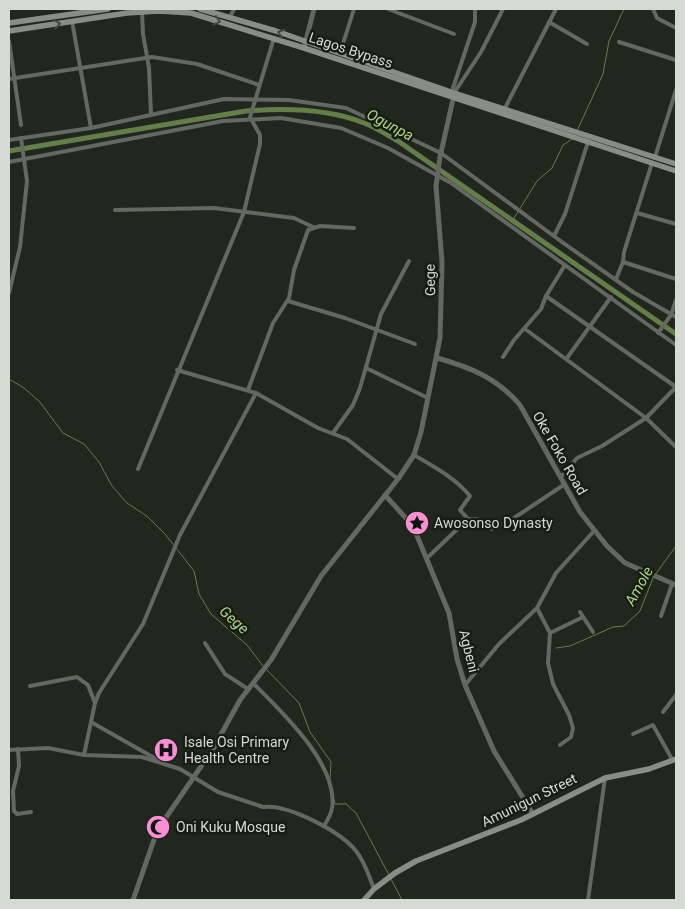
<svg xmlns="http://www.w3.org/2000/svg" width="685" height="909" font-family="Roboto,sans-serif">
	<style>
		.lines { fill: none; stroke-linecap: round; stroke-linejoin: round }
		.stream { stroke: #637e4a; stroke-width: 1 }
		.canal { stroke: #637e4a; stroke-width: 5 }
		.minor { stroke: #646762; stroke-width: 4 }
		.tertiary { stroke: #646762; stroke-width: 5 }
		.secondary { stroke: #888d85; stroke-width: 5.5 }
		.oneway { stroke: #454a41 }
		.labels { text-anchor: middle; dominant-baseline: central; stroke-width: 5; stroke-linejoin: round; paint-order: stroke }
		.street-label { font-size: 14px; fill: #d6dad3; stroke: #181d14 }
		.poi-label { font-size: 14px; fill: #d6dad3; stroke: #181d14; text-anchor: start }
		.water-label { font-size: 15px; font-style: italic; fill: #abd486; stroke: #181d14 }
	</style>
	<rect width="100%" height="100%" fill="#22271d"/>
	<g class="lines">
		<g class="stream">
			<path d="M577 131 603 74 609 41 624 9"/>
			<path d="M513 220 537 181 552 168 563 145 572 139"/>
			<path d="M9 379 24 388 39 401 63 433 84 444 99 462 112 486 127 503 148 517 165 534 194 571 199 594 211 614 247 645 263 666"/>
			<path d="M655 575 676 546"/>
			<path d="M556 648 570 646 613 627 624 626 640 611 653 578"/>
			<path d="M266 669 299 703 310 732 331 762 330 780"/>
			<path d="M334 799 335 804H346L356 813 389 875"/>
			<path d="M391 879 402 900"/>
		</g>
		<path class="canal" d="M9 151 246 111C284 108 327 108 364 123 375 127 387 135 398 141L676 334"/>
		<g class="minor">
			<path d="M388 9 454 34"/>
			<path d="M653 9 657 18 676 28"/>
			<path d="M142 12 143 34 149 68 151 114"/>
			<path d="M230 17 234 9"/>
			<path d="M72 21 91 128"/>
			<path d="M549 22 587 44"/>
			<path d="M9 41 21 125"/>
			<path d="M619 42 676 60"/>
			<path d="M340 53 354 9"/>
			<path d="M9 79 152 57 197 64 259 85"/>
			<path d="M456 92 453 88 475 22V9"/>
			<path d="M454 93 481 52 503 9"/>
			<path d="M504 110 556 9"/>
			<path d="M9 140 91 128 224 99 289 100 346 108 441 153 562 242 633 292 676 317"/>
			<path d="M655 157 676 90"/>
			<path d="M9 162 223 121 281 118 341 128 388 148 451 183 676 345"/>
			<path d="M652 163 624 252 623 262 676 279"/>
			<path d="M115 210 214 208 294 218 313 227"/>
			<path d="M637 213 676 224"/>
			<path d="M554 236 565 214 588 142"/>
			<path d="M616 279 623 262"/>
			<path d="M9 293 20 247 27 181 21 138"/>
			<path d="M546 296 676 387"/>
			<path d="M288 301 345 318 415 344"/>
			<path d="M525 329 646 418 676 447"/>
			<path d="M658 333 671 315 676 300"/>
			<path d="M503 357 514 340 541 309 546 296 565 265"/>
			<path d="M567 358 611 297"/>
			<path d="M366 368 428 398"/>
			<path d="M177 370 256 393 318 428 347 439 398 479"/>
			<path d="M248 390 273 323 289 298 294 270 308 230 320 226 354 228"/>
			<path d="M333 433 353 405 360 388 381 314 409 261"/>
			<path d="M414 455C433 466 455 478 470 496L460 510 468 519H478L491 529 514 518 565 484"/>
			<path d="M138 469 244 212 260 144V135L250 117 274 38"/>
			<path d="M561 477 577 458 602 446 646 418 676 387"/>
			<path d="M427 558 468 519"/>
			<path d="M537 608 550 633 548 663 553 684 569 715 573 728 571 737 560 745"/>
			<path d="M580 612 593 632"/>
			<path d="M661 616 672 584"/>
			<path d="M550 633 583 617"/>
			<path d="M205 643 225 674 248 689"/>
			<path d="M253 683C281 711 339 765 332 808 331 815 327 821 324 826"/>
			<path d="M465 685 499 644 537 608 556 573 594 531"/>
			<path d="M30 686 77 677 88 685 95 703"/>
			<path d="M663 712 676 695"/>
			<path d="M91 722 158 760"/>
			<path d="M633 734 653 725 673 761"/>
			<path d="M18 749 19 766 13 791 14 811 17 814 31 812"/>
			<path d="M9 750 48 748 84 755 142 757 180 769 218 792 263 807C288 804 340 831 356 851 365 862 369 876 374 889"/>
			<path d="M84 755 95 703 99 693 143 624 180 535 256 393"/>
			<path d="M588 900 605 778"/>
		</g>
		<g class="tertiary">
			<path d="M304 48 314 9"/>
			<path d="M437 358C470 367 497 378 520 405L580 512 607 546 625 563 676 585"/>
			<path d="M385 495 413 526 449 613 457 659 465 685 494 751 533 814"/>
			<path d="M133 900 156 834 165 819 213 749 240 700 271 660 321 576 398 479 414 455 421 432 440 338 442 262 436 186 440 157 454 95"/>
		</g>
		<g class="secondary">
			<path d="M200 9 276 31 454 93 676 164"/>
			<path d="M9 23 108 9"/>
			<path d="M9 31 127 13 159 11 191 13 304 48 676 171"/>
			<path d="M364 900 374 889 395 873 416 861 521 820 605 778 649 769 676 759"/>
		</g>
	</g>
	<defs><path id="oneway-chevron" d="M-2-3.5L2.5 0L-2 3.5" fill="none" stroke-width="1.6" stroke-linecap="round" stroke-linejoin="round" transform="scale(1.25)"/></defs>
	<g class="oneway">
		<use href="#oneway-chevron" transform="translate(217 21) rotate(17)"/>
		<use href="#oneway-chevron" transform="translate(57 24) rotate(-9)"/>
		<use href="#oneway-chevron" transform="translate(281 33) rotate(-162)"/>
	</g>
	<defs>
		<g id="sight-disc" transform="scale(1.25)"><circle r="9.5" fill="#f591d3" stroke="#181d14"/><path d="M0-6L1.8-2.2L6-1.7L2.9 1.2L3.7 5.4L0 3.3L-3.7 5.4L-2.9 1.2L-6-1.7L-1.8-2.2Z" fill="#111"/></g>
		<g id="hospital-disc" transform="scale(1.25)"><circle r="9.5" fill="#f591d3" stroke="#181d14"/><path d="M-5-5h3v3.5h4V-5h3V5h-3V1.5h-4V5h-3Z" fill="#111"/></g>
		<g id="mosque-disc" transform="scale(1.25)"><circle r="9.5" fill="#f591d3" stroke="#181d14"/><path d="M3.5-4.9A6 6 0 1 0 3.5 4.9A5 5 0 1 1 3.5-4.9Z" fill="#111"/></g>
	</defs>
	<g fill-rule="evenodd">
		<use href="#sight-disc" x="417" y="523"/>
		<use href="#hospital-disc" x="166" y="750"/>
		<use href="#mosque-disc" x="158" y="827"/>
	</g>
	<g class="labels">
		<g class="street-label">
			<text transform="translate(351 50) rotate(18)">Lagos Bypass</text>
			<text transform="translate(430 280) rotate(-91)">Gege</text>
			<text transform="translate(560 453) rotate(60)">Oke Foko Road</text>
			<text transform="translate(469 651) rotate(76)">Agbeni</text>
			<text transform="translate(529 800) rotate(-26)">Amunigun Street</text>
		</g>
		<g class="poi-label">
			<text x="434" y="523">Awosonso Dynasty</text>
			<text x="184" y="742">Isale Osi Primary<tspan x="184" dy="16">Health Centre</tspan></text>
			<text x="176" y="827">Oni Kuku Mosque</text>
		</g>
		<g class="water-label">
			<text transform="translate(390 125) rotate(28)">Ogunpa</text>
			<text transform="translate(639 586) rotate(-61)">Amole</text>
			<text transform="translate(234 620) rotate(42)">Gege</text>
		</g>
	</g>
	<rect width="685" height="909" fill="none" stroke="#d6dad3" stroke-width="20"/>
</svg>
